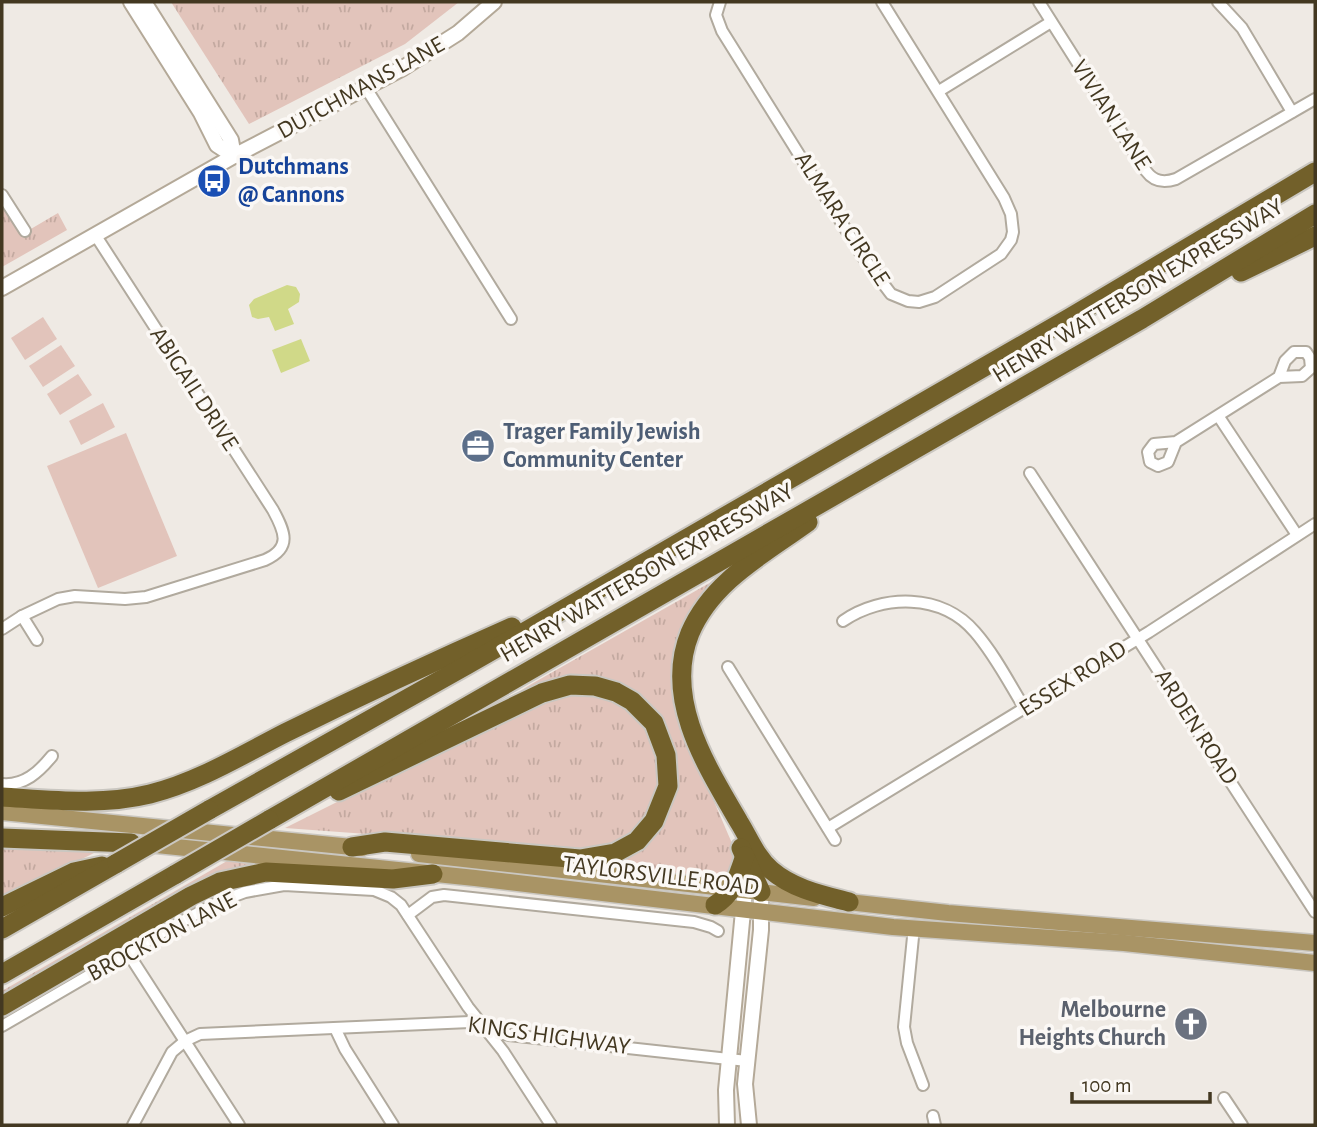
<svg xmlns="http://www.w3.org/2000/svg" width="1317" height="1127" font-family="'Alegreya Sans',sans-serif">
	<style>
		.grass { fill: url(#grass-tufts) }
		.pitch { fill: #e2c4bb }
		.water { fill: #d0d988 }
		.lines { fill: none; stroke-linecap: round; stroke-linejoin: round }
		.street-casing { stroke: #b1aa9e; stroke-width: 14 }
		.secondary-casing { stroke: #b4a998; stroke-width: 18 }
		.primary-casing { stroke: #cac7c1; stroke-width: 19 }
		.highway-casing { stroke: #cac7c1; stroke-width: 23 }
		.street { stroke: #fff; stroke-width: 10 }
		.secondary { stroke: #fff; stroke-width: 14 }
		.primary { stroke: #a99465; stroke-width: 16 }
		.highway { stroke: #72602a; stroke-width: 19 }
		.highway-bridge-casing { stroke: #cac7c1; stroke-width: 23; stroke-linecap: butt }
		.highway-bridge { stroke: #72602a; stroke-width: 19 }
		.labels { text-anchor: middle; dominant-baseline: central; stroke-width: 7; stroke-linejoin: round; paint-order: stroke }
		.street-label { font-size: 24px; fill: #433821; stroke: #fbf8f5 }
		.transit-label { font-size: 24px; font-weight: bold; fill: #164399; stroke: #fbf8f5; text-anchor: start }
		.service-label { font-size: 24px; font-weight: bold; fill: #4e5e75; stroke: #fbf8f5; text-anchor: start }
		.worship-label { font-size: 24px; font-weight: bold; fill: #5b616d; stroke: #fbf8f5; text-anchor: end }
	</style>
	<defs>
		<pattern id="grass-tufts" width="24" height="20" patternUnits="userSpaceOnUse" patternTransform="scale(1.75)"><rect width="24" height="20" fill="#e2c4bb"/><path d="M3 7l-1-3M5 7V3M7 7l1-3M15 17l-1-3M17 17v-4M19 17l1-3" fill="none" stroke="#c3a9a0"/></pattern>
	</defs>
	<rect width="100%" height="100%" fill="#efeae4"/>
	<g class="grass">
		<path d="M171 2H459L405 44 249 124Z"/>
		<path d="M2 197 24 233 58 213 67 230 2 267Z"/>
		<path d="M713 581C676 620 663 674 680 726 687 748 699 769 709 790 718 810 726 830 735 850L737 857 732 879 597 864 640 843 671 753 605 682 487 713 528 686Z"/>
		<path d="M598 692 641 716 661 760 657 800 634 833 597 851 285 828 551 695Z"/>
		<path d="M2 844 98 851 2 899Z"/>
		<path d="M227 861 271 866 2 1000V991Z"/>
	</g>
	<g class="pitch">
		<path d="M43 317 57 339 25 360 11 338Z"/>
		<path d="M61 345 75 366 43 387 29 366Z"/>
		<path d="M78 374 92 395 60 415 47 394Z"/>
		<path d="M103 403 115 427 81 445 69 421Z"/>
		<path d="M126 433 177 556 98 588 47 466Z"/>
	</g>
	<g class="water">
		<path d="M287 285 296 287 300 294 299 302 288 309 294 324 275 331 269 317 258 319 252 317 249 305 254 299Z"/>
		<path d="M301 339 310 361 281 373 272 350Z"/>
	</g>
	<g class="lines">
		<g class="street-casing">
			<g id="street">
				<path d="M720 2 716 15 722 31 863 257 891 294 908 301 919 302 935 297 1001 254 1011 240 1013 232 1011 214 1004 198 882 2"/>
				<path d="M1039 2 1146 171C1154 182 1164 183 1176 179L1315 99"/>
				<path d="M1218 2 1242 28 1292 112"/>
				<path d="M366 88 511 319"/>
				<path d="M939 91 1051 22"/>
				<path d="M2 195 25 231"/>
				<path d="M1219 417 1297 535"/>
				<path d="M1176 442 1168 462 1158 466 1150 462 1148 452 1154 444 1176 442 1279 377 1302 376 1311 368 1310 358 1306 352H1294L1285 361 1279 377"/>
				<path d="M1030 473 1315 912"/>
				<path d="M22 616 37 640"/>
				<path d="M843 621C882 594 942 593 975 632 995 655 1009 683 1025 709"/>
				<path d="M2 629 22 616 58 599 75 596 125 599 146 597 265 560C292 548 285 532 273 510L96 236"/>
				<path d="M728 667 835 840"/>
				<path d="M2 784C24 786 39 772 52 756"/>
				<path d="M828 828 1149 632 1315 524"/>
				<path d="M408 915 432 897 444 895 694 922 711 927 718 931"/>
				<path d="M914 927 904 1027 907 1043 923 1085"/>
				<path d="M128 953 239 1125"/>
				<path d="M2 1026 177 924 221 901 245 892 284 885 374 890 391 897 401 905 468 1007 503 1051 551 1125"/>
				<path d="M335 1028 345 1049 393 1125"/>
				<path d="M1224 1098 1242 1125"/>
				<path d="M933 1116 935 1125"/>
				<path d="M133 1125 172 1052 185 1041 200 1034 470 1022 484 1030 509 1035 747 1061"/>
			</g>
		</g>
		<g class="secondary-casing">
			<g id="secondary">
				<path d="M131 2 201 113 217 145 234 156"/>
				<path d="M144 2 231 140 234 156"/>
				<path d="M2 288 234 156 403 68 458 33 494 2"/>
				<path d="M727 1125 726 1090 745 890"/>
				<path d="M749 1125 745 1084 761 930V892"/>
			</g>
		</g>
		<g class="primary-casing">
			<g id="primary">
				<path d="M2 812 362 848"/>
				<path d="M147 844 475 878 893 927 1124 943 1315 963"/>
				<path d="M419 854 814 898"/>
				<path d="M839 901 948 913 1315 943"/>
			</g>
		</g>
		<g class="highway-casing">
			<g id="highway">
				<path d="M1241 272 1315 236"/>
				<path d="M808 522C764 554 712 581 690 633 663 699 707 767 739 822 749 838 756 857 771 870 793 889 822 895 849 902"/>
				<path d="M339 791 542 693 570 685 595 686 616 692 632 701 654 723 666 755 668 786 654 821 637 841 615 853 580 859 385 842 352 847"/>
				<path d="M2 797C51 800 101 806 150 794 198 782 242 755 285 733 360 696 435 661 512 627"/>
				<path d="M209 810 467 665 1071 317 1315 172"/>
				<path d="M269 820 1142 319 1315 214"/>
				<path d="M2 838 131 843"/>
				<path d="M741 848 761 892"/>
				<path d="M715 905C735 892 737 877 745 856"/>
				<path d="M2 907 74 872 102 866"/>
				<path d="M2 929 117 863"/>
				<path d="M2 974 176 874"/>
				<path d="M2 1006 191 896 220 882 266 872 393 879 433 874"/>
			</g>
		</g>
		<use href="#street" class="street"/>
		<use href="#secondary" class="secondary"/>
		<use href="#primary" class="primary"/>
		<use href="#highway" class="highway"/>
		<g class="highway-bridge-casing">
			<g id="highway-bridge">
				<path d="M117 863 209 810"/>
				<path d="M176 874 269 820"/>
			</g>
		</g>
		<use href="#highway-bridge" class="highway-bridge"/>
	</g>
	<defs>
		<g id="bus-disc" transform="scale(1.75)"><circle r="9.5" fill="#1a4fb4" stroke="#fbf8f5"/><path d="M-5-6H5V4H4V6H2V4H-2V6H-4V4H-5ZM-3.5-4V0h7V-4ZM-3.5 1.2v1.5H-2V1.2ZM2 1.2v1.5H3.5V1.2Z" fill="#fff"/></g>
		<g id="office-disc" transform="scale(1.75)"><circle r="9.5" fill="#5c6f8a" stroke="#fbf8f5"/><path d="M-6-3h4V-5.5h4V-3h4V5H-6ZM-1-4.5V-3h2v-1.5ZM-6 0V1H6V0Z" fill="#fff"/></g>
		<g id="church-disc" transform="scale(1.75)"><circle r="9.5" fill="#6b7280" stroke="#fbf8f5"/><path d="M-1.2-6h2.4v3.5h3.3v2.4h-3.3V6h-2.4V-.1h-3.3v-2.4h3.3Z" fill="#fff"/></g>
	</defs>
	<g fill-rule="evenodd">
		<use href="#bus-disc" x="214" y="181"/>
		<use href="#office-disc" x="478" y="446"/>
		<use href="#church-disc" x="1191" y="1024"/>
	</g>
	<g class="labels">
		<g class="street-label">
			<text transform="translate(361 88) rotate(-29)">DUTCHMANS LANE</text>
			<text transform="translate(1111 115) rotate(57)">VIVIAN LANE</text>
			<text transform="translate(842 219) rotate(57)">ALMARA CIRCLE</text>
			<text transform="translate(1138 291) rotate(-31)">HENRY WATTERSON EXPRESSWAY</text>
			<text transform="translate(194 389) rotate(57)">ABIGAIL DRIVE</text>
			<text transform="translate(647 573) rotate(-30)">HENRY WATTERSON EXPRESSWAY</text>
			<text transform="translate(1073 679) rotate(-32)">ESSEX ROAD</text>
			<text transform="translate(1196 727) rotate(57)">ARDEN ROAD</text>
			<text transform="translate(661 876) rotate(7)">TAYLORSVILLE ROAD</text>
			<text transform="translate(162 937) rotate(-28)">BROCKTON LANE</text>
			<text transform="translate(549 1036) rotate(8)">KINGS HIGHWAY</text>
		</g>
		<g class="transit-label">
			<text x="238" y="167">Dutchmans<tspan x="238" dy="28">@ Cannons</tspan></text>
		</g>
		<g class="service-label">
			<text x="503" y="432">Trager Family Jewish<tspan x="503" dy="28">Community Center</tspan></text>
		</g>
		<g class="worship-label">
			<text x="1166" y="1010">Melbourne<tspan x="1166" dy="28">Heights Church</tspan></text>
		</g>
	</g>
	<rect width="1317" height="1127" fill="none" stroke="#433821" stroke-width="7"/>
	<path d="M1072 1092v10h138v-10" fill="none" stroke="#433821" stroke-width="3.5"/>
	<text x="1082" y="1092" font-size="21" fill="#433821" stroke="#fbf8f5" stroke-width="5" paint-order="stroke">100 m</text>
</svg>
